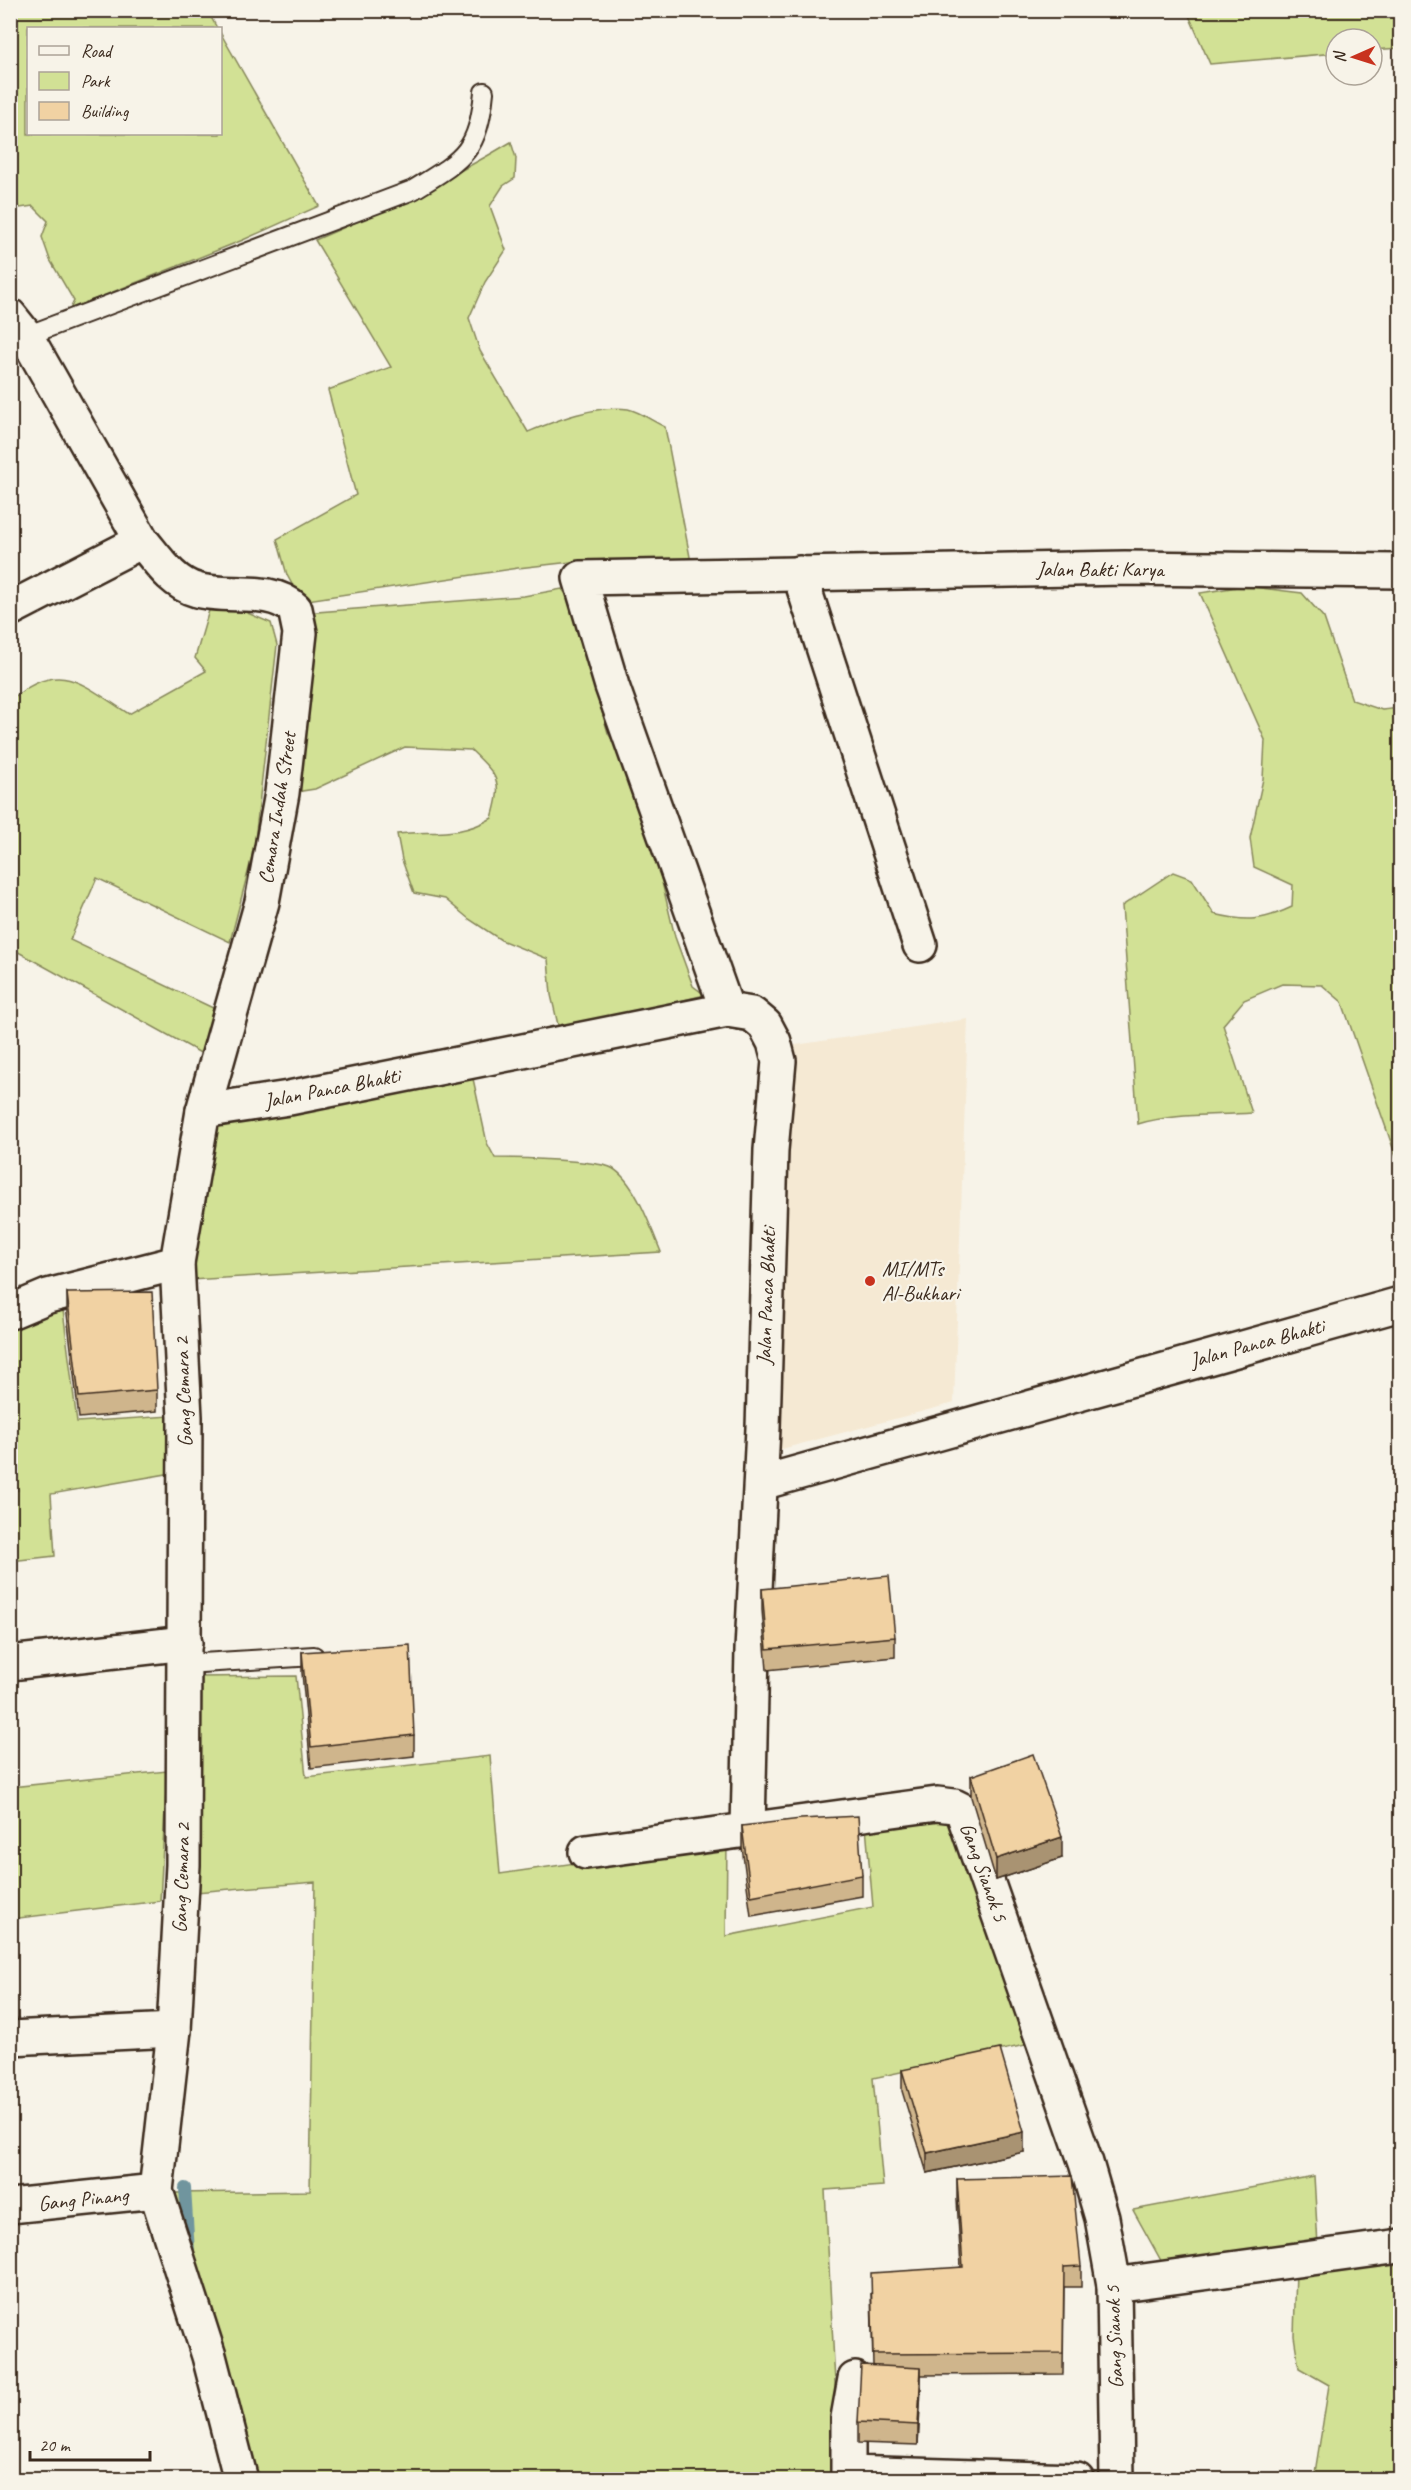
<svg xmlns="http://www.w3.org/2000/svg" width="1411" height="2490" font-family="Caveat,sans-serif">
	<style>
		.built { fill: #f5e9d3 }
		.green { fill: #d2e195; stroke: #86865a; stroke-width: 1.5 }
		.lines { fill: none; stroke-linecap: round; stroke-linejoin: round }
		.stream { stroke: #70959e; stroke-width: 12 }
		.service-casing { stroke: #3b2a1e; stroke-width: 22 }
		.minor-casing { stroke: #3b2a1e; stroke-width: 38 }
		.service { stroke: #f7f3e8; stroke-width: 18 }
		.minor { stroke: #f7f3e8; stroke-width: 33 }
		.wall { fill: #cfb58c; stroke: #3b2a1e; stroke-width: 1.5 }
		.shaded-wall { fill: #a99372; stroke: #3b2a1e; stroke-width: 1.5 }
		.building { fill: #f1d2a3; stroke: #3b2a1e; stroke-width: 1.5 }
		.poi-dot { fill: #c8321e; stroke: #f7f3e8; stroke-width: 2 }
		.labels { text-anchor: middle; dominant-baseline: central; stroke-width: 4.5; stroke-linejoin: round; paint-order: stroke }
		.street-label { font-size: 21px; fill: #3b2a1e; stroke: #f7f3e8 }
		.poi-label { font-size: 21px; fill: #3b2a1e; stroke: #f7f3e8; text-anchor: start }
	</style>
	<rect width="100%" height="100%" fill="#f7f3e8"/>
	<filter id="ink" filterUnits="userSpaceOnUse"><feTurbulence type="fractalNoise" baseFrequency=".0167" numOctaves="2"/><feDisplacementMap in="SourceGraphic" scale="12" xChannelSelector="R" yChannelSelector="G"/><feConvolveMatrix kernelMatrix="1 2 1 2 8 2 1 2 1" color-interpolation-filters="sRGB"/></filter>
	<g filter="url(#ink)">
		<path class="built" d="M968 1019 954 1403 778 1450 789 1046Z"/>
		<g class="green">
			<path d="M207 10 217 28H28V134H220L221 34 319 206 243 240 70 309 74 301 50 260 42 237 48 221 33 206 20 208 11 198V11Z"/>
			<path d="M1187 11H1400V48L1372 50V39H1336V53L1210 64Z"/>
			<path d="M511 142 516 158 515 178 503 186 490 206 506 250 485 282 469 318 480 351 528 432C558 420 595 405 628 409 639 411 654 422 665 427L691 562 589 560 518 568 301 601 287 575 277 539 356 495 328 390 391 367 315 240C383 211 448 180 511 142Z"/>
			<path d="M1244 586 1302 593 1324 618 1352 700 1382 710 1400 708V1168L1342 1002 1322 985 1282 984 1244 1000 1223 1025 1252 1113C1214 1116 1174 1113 1138 1124L1122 906 1173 872 1192 879 1214 914C1247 922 1262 921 1292 907L1293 885 1254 867 1250 838 1263 779 1265 740 1200 593Z"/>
			<path d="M562 589 570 599 608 733 623 758 657 861 675 937 693 986 705 995 559 1029 551 995 548 959 501 940 469 919 445 899 414 893 402 860 397 834C433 830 458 838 492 818 503 780 498 776 471 750L405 747 315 789 289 793 304 613 524 596Z"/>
			<path d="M210 607 236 608 271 623 277 645 254 849 230 942 97 878 70 940 215 1009 206 1056 11 948V700C60 658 82 684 129 714L206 671 195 658Z"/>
			<path d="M472 1074 487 1143 495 1158C515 1158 598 1160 612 1168 635 1181 651 1228 661 1252L190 1280 216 1122Z"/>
			<path d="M62 1302 77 1422 171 1416 172 1473 51 1494 55 1556 11 1561V1493L18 1490 10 1464V1325Z"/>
			<path d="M296 1676 306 1777 490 1756 500 1874 727 1841 726 1936 873 1907 866 1827 948 1815 1030 2044 873 2078 883 2186 825 2190 840 2479H247L182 2245 176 2193 310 2191 315 1882 196 1892V1677Z"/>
			<path d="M167 1771 160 1901 11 1919V1787Z"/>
			<path d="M1314 2176 1318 2245 1164 2266 1133 2210Z"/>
			<path d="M1400 2256V2479H1314L1329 2385 1299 2368 1294 2336 1296 2271Z"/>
		</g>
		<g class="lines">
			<path class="stream" d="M185 2188 189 2252"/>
			<g class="service-casing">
				<g id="service">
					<path d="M26 336 413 190C463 159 478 153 484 92"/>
					<path d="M185 1664 314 1656"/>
				</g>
			</g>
			<g class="minor-casing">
				<g id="minor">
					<path d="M10 316 26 336 142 541C157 559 173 584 197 590 228 599 269 585 295 609L300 633 282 793 262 902 203 1111 177 1263 48 1296 10 1312"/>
					<path d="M799 573 920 945"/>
					<path d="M10 609 142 541"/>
					<path d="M727 1010 612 686 580 578 1125 568 1400 571"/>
					<path d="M203 1111 289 1098 727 1010 752 1014 765 1025 774 1042 779 1061 771 1150 763 1428 752 1650 748 1829"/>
					<path d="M177 1263 185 1417 183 1865 174 2030 156 2191 209 2356 241 2480"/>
					<path d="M761 1483 1400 1304"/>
					<path d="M10 1663 185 1643"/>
					<path d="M586 1852 937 1804 954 1806 962 1810 1086 2163 1102 2218 1114 2285 1117 2480"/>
					<path d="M10 2038 174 2030"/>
					<path d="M10 2206 156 2191"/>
					<path d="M1114 2285 1400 2246"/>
					<path d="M855 2379 848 2418V2473L1077 2480"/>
				</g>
			</g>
			<use href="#service" class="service"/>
			<use href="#minor" class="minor"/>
		</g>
		<g class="wall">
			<path d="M67 1293 157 1390V1411L79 1418 67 1314Z"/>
			<path d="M762 1589 895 1637V1657L767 1670 762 1610Z"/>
			<path d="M302 1652 414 1735V1756L311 1768 302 1673Z"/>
			<path d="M971 1776 1062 1858 996 1880 971 1797Z"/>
			<path d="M742 1826 862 1875V1896L751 1916 742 1847Z"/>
			<path d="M902 2070 1024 2152 927 2173 902 2091Z"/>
			<path d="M957 2179 1081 2266V2287H1064L1063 2374 921 2375 918 2445 858 2443V2422L873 2365 871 2293 961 2267 957 2200Z"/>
		</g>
		<g class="shaded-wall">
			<path d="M1062 1837V1858L996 1880V1859Z"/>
			<path d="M1024 2132V2152L927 2173V2153Z"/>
			<path d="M921 2368V2389L918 2445V2425Z"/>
		</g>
		<g class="building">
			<path d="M152 1292 157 1390 79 1397 67 1293Z"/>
			<path d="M889 1576 895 1637 767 1649 762 1589Z"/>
			<path d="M410 1645 414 1735 311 1747 302 1652Z"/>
			<path d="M1033 1754 1062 1837 996 1859 971 1776Z"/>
			<path d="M858 1816 862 1875 751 1896 742 1826 801 1819Z"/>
			<path d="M1000 2049 1024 2132 927 2153 902 2070Z"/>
			<path d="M1072 2176 1081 2266 1064 2267 1063 2353 873 2354 871 2273 963 2267 957 2179Z"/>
			<path d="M861 2365 921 2368 918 2425 858 2422Z"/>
		</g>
	</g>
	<circle class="poi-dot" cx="870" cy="1281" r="6"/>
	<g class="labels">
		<g class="street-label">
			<text x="1100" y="569">Jalan Bakti Karya</text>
			<text transform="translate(277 808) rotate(-81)">Cemara Indah Street</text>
			<text transform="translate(332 1088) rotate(-11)">Jalan Panca Bhakti</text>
			<text transform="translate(766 1296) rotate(-88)">Jalan Panca Bhakti</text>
			<text transform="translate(1257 1343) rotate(-15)">Jalan Panca Bhakti</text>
			<text transform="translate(183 1392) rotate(-92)">Gang Cemara 2</text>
			<text transform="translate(984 1872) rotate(70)">Gang Sianok 5</text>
			<text transform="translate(181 1878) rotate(-88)">Gang Cemara 2</text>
			<text transform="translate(83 2199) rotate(-6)">Gang Pinang</text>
			<text transform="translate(1114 2337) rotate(-92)">Gang Sianok 5</text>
		</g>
		<g class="poi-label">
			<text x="882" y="1269">MI/MTs<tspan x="882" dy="24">Al-Bukhari</tspan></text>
		</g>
	</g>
	<rect width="1411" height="2490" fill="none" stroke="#f7f3e8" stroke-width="36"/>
	<rect x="18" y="18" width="1375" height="2454" fill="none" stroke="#3b2a1e" stroke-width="2" filter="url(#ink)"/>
	<rect x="27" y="27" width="195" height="108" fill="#f7f3e8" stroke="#aca397" stroke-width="1.5"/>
	<rect x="39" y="46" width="30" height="9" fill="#f7f3e8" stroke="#aca397" stroke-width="1.5"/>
	<text x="81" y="57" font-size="18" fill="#3b2a1e">Road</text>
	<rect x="39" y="72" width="30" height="18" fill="#d2e195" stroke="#aca397" stroke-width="1.5"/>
	<text x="81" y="87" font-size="18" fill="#3b2a1e">Park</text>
	<rect x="39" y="102" width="30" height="18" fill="#f1d2a3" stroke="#aca397" stroke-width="1.5"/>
	<text x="81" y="117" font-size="18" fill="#3b2a1e">Building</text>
	<g transform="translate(1354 57) rotate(267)"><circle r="28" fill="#f7f3e8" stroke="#aca397" stroke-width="1.5"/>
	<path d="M0-4.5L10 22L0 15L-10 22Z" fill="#c8321e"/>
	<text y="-9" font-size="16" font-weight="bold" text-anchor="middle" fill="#3b2a1e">N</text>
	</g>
	<path d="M30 2451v9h120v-9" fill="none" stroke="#3b2a1e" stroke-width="3"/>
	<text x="39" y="2451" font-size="18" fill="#3b2a1e" stroke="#f7f3e8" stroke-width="4.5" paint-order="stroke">20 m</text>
</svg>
